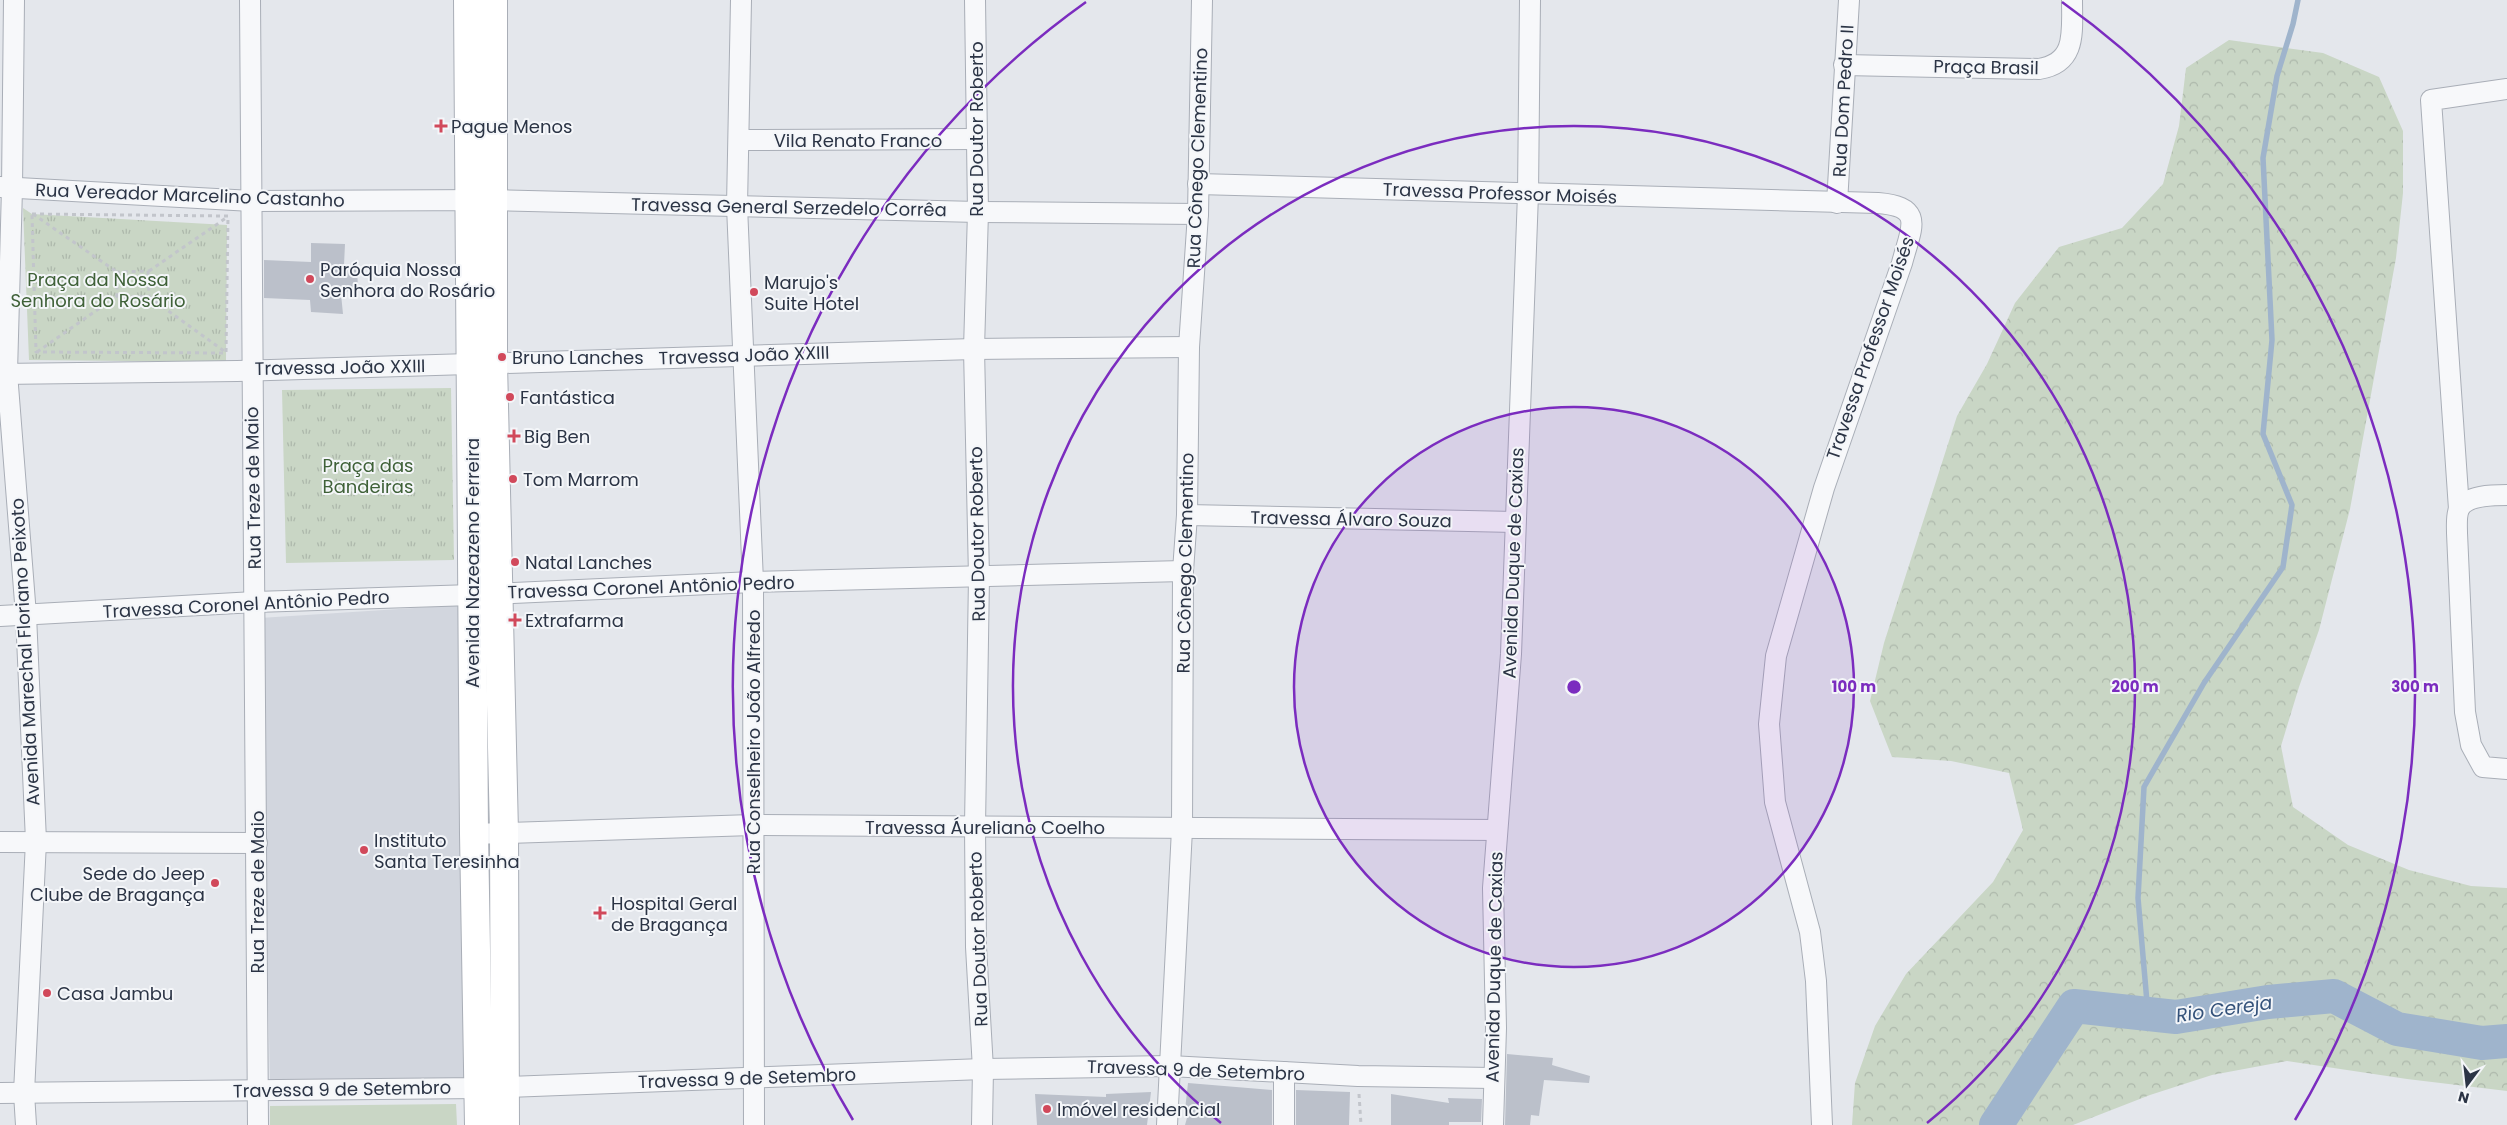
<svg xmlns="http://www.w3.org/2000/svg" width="2507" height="1125" font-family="Poppins,sans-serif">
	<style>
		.built { fill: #d2d6de }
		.forest { fill: url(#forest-crowns) }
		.park { fill: url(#park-tufts) }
		.garden { fill: #c9d6c5 }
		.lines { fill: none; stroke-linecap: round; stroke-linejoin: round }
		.stream { stroke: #9fb4cc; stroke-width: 5.5 }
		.river { stroke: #9fb4cc; stroke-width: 34 }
		.building { fill: #bbc0ca }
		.minor-casing { stroke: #a9aeb7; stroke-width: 22 }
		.secondary-casing { stroke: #a9aeb7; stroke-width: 30 }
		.path { stroke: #c2c5cb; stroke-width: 3; stroke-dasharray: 4 4; stroke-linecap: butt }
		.minor { stroke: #f7f8fa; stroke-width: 20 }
		.secondary { stroke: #fff; stroke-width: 28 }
		.ring { fill: none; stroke: #7b2cbf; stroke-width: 2.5 }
		.poi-dot { fill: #d1495b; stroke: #f4f6f9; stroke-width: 2 }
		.labels { text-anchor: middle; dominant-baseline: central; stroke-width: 4; stroke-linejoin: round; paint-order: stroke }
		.street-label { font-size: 18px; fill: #2b3445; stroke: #f4f6f9 }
		.poi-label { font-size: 18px; fill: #2b3445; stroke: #f4f6f9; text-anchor: start }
		.park-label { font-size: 18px; fill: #3f6138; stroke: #f4f6f9 }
		.water-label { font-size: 19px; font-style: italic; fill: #34527a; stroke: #f4f6f9 }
		.centre { fill: #7b2cbf; stroke: #f4f6f9; stroke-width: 2.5 }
		.ring-label { font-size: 15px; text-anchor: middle; font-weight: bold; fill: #7b2cbf; stroke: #f4f6f9; stroke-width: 4; stroke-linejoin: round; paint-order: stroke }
	</style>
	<defs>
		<pattern id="forest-crowns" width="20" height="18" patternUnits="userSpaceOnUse" patternTransform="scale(1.25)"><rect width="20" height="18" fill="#c9d6c5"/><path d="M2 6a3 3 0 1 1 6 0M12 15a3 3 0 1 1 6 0" fill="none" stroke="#adb8ab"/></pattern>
		<pattern id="park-tufts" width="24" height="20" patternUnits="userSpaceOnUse" patternTransform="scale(1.25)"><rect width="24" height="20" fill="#c9d6c5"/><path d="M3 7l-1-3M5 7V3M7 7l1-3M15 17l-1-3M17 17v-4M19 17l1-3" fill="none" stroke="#adb8ab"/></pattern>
	</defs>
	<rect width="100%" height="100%" fill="#e4e7ec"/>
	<path class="built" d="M461 605 467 1081H270L260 618Z"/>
	<path class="forest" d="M2229 40 2323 53 2379 77 2403 131V193L2396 258 2350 509 2319 630 2299 687 2281 746 2293 807 2348 845 2409 870 2471 886 2507 888V1091L2407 1079 2287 1061 2212 1075 2150 1095 2073 1125H1852L1855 1083 1875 1026 1906 974 1993 882 2023 830 2009 773 1951 761 1892 757 1870 701 1884 643 1957 416 1987 364 2015 303 2059 247 2122 228 2163 184 2179 126 2186 68Z"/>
	<g class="park">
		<path d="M23 208 32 214 227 225 226 362 29 360Z"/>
		<path d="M451 388 454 560 286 563 282 390Z"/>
	</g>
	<path class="garden" d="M456 1104 457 1125H270V1106Z"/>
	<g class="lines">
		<path class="stream" d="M2148 1014 2138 898 2144 787 2204 683 2283 567 2292 505 2263 434 2272 340 2263 158 2277 76 2293 24 2298 0"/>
		<path class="river" d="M1996 1125 2074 1006 2176 1017 2268 1002 2334 996 2397 1029 2482 1043 2507 1041"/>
	</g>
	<g class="building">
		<path d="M311 243 345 244 344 265 357 270 358 287 341 294 343 314 311 312 310 300 264 298V260L311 262Z"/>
		<path d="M1507 1054 1553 1058 1552 1065 1590 1076 1589 1083 1544 1080 1539 1116 1531 1115 1530 1125H1505Z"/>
		<path d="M1188 1083 1272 1090V1125H1185L1189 1111 1185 1110Z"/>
		<path d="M1296 1090 1350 1092 1349 1125H1296Z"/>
		<path d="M1151 1092 1147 1125H1037L1035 1094 1106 1097V1094Z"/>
		<path d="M1391 1094 1449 1103 1448 1098 1482 1099 1481 1122H1449V1125H1391Z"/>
	</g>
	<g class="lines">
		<g class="minor-casing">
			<g id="minor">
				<path d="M14 0 12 188 7 373 26 615 36 841 24 1093 26 1125"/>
				<path d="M250 0 258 1125"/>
				<path d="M741 0 737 206 753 582 754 1125"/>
				<path d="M975 0 978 212 974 349 979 577 975 826 976 947 983 1069 982 1125"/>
				<path d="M1844 65 2039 69C2077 63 2072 32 2072 0"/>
				<path d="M739 140 976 139"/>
				<path d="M1198 184 1878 203C1926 207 1911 228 1902 263L1824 488 1776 656 1769 724 1775 802 1810 932 1816 981 1822 1125"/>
				<path d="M0 187 252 201 492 200 978 212 1198 214"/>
				<path d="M1837 203 1849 0"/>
				<path d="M0 374 237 371 974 349 1189 347"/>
				<path d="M2507 495C2494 495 2466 495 2459 509 2456 516 2457 526 2457 533L2465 712 2471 745 2483 767 2507 769"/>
				<path d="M2459 509 2431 100 2507 89"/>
				<path d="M1187 515 1515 522"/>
				<path d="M0 616 255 602 472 595 753 582 1183 571"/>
				<path d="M474 834 752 825 1497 830"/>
				<path d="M0 842 257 843"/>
				<path d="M0 1093 479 1088 983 1069 1170 1066 1358 1076 1493 1078"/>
				<path d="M1167 1125 1182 829 1183 571 1187 515 1189 347 1198 214 1202 0"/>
				<path d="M1284 1125V1072"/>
				<path d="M1493 1125 1496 1028 1493 888 1511 654 1528 194 1530 0"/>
			</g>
		</g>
		<g class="secondary-casing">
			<g id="secondary">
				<path d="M468 0 474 834 479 1125"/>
				<path d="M493 0V363L504 832 505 1125"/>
			</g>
		</g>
		<g class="path">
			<path d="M32 214 228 216 226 353 36 352Z"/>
			<path d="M33 214 117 272"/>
			<path d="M149 271 226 218"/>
			<path d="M149 297 224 351"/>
			<path d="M37 352 117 296 149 297 148 271 117 272V296"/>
			<path d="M1359 1094 1361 1125"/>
		</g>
		<use href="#minor" class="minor"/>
		<use href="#secondary" class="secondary"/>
	</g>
	<circle cx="1574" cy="687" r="280" fill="#7b2cbf" fill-opacity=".12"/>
	<g class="ring">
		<circle cx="1574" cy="687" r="280"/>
		<path d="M1221 1123A561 561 0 1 1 1927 1123"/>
		<path d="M853 1120A841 841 0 0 1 1086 2M2062 2A841 841 0 0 1 2295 1120"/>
	</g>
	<g class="poi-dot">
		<path d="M438.5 118.5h5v5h5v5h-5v5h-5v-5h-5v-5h5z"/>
		<circle cx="310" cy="279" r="5"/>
		<circle cx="754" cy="292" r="5"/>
		<circle cx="502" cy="357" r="5"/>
		<circle cx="510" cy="397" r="5"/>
		<path d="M511.5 428.5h5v5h5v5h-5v5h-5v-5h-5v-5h5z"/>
		<circle cx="513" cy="479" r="5"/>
		<circle cx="515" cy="562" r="5"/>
		<path d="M512.5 612.5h5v5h5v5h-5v5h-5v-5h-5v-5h5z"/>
		<circle cx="364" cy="850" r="5"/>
		<circle cx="215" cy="883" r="5"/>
		<path d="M597.5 905.5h5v5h5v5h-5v5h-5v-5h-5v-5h5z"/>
		<circle cx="47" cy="993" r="5"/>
		<circle cx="1047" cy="1109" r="5"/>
	</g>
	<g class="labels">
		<g class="street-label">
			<text transform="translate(1986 67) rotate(1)">Praça Brasil</text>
			<text transform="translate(1843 101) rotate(-87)">Rua Dom Pedro II</text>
			<text transform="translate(976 129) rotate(-90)">Rua Doutor Roberto</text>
			<text x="858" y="140">Vila Renato Franco</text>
			<text transform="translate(1197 158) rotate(-88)">Rua Cônego Clementino</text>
			<text transform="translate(1500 193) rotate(2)">Travessa Professor Moisés</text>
			<text transform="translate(190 195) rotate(2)">Rua Vereador Marcelino Castanho</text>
			<text transform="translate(789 207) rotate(1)">Travessa General Serzedelo Corrêa</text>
			<text transform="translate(1870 348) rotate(-71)">Travessa Professor Moisés</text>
			<text transform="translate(744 355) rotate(-2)">Travessa João XXIII</text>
			<text transform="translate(340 367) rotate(-1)">Travessa João XXIII</text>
			<text transform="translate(253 488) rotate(-91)">Rua Treze de Maio</text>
			<text transform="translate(1351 519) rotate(1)">Travessa Álvaro Souza</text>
			<text transform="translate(977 534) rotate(-91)">Rua Doutor Roberto</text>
			<text transform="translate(472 563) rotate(-90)">Avenida Nazeazeno Ferreira</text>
			<text transform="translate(1185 563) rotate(-89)">Rua Cônego Clementino</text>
			<text transform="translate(1513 563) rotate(-88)">Avenida Duque de Caxias</text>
			<text transform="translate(651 587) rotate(-2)">Travessa Coronel Antônio Pedro</text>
			<text transform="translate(246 604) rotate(-3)">Travessa Coronel Antônio Pedro</text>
			<text transform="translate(25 652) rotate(-93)">Avenida Marechal Floriano Peixoto</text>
			<text transform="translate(753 742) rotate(-90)">Rua Conselheiro João Alfredo</text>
			<text x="985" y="827">Travessa Áureliano Coelho</text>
			<text transform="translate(257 892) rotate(-90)">Rua Treze de Maio</text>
			<text transform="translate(978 939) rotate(-92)">Rua Doutor Roberto</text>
			<text transform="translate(1494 967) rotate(-89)">Avenida Duque de Caxias</text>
			<text transform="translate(1196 1070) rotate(2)">Travessa 9 de Setembro</text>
			<text transform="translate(747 1078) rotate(-2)">Travessa 9 de Setembro</text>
			<text transform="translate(342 1089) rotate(-1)">Travessa 9 de Setembro</text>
		</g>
		<g class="poi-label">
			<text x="451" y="126">Pague Menos</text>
			<text x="320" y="269">Paróquia Nossa<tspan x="320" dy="21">Senhora do Rosário</tspan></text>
			<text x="764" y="282">Marujo's<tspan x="764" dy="21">Suite Hotel</tspan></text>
			<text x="512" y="357">Bruno Lanches</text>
			<text x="520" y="397">Fantástica</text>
			<text x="524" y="436">Big Ben</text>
			<text x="523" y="479">Tom Marrom</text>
			<text x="525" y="562">Natal Lanches</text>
			<text x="525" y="620">Extrafarma</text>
			<text x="374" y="840">Instituto<tspan x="374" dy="21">Santa Teresinha</tspan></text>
			<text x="205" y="873" text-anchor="end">Sede do Jeep<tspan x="205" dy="21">Clube de Bragança</tspan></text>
			<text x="611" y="903">Hospital Geral<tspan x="611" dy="21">de Bragança</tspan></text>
			<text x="57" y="993">Casa Jambu</text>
			<text x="1057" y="1109">Imóvel residencial</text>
		</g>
		<g class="park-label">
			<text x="98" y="279">Praça da Nossa<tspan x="98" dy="21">Senhora do Rosário</tspan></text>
			<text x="368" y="465">Praça das<tspan x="368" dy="21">Bandeiras</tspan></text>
		</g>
		<g class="water-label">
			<text transform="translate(2224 1009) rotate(-8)">Rio Cereja</text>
		</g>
	</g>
	<circle cx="1574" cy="687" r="8" class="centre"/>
	<g class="ring-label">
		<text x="1854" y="692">100 m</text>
		<text x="2135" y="692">200 m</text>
		<text x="2415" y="692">300 m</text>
	</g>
	<g transform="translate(2467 1085) rotate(195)" stroke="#f4f6f9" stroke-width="4" paint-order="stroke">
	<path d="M0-4L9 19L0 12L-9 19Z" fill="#2b3445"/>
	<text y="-8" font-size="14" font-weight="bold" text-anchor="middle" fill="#2b3445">N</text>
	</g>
</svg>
